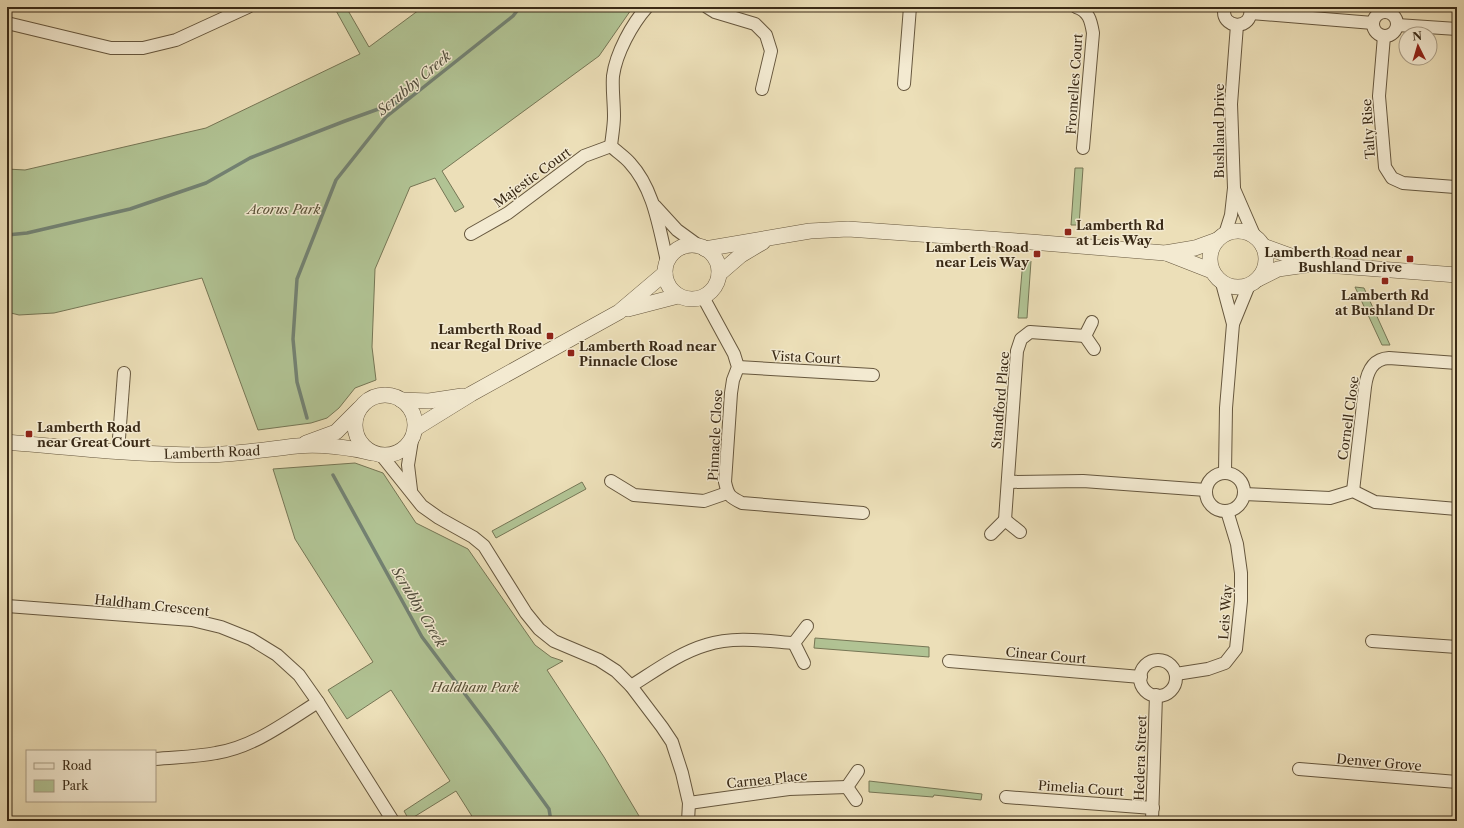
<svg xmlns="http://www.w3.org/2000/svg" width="1464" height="828" font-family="'Libre Caslon Text',serif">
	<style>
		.green { fill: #b1c394; stroke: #767655 }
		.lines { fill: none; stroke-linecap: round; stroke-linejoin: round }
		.stream { stroke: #738273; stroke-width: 3.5 }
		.minor-casing { stroke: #66573e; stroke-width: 14 }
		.tertiary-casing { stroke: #66573e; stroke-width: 16 }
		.minor { stroke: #f3ead1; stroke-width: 12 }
		.tertiary { stroke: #f3ead1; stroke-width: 15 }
		.poi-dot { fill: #8f2418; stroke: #f3ead1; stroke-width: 1.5 }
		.labels { text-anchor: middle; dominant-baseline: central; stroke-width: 3; stroke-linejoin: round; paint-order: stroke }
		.street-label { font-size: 13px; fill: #3a2a16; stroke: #f3ead1 }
		.park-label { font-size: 13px; font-style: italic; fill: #585036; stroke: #f3ead1 }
		.poi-label { font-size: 13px; font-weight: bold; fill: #3a2a16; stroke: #f3ead1; text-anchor: start }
		.water-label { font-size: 14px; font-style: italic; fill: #524e3d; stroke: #f3ead1 }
	</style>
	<rect width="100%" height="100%" fill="#ecdfb8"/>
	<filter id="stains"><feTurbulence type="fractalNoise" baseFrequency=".005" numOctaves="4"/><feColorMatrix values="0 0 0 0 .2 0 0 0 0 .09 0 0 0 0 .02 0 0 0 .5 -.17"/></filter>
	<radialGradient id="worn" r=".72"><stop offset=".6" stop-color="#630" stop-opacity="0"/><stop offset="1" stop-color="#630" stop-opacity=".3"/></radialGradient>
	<g class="green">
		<path d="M334 7H346L369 47 423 7H633L599 56 442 171 464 207 455 212 435 178 410 187 375 269 372 347 376 380 355 388 339 408 327 418 311 423 258 430 202 278 54 313 19 315 7 312V169L25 170 206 128 360 54Z"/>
		<path d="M1075 168H1083L1079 225H1071Z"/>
		<path d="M1023 260 1031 261 1027 318H1018Z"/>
		<path d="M1355 287 1364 288 1390 345H1382Z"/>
		<path d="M355 463 383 473 416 523 468 549 535 645 551 657 563 661 547 670 604 757 642 821H475L456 791 409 820 404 811 450 781 391 690 347 719 328 690 373 662 295 539 273 469Z"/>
		<path d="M582 482 586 489 496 538 492 531Z"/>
		<path d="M815 638 929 647V657L814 648Z"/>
		<path d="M869 781 982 794 981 800 934 795 933 797 869 792Z"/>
	</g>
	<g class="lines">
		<g class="stream">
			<path d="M7 235 27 233 130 209 206 183 250 158 345 121 409 98"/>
			<path d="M307 418 297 382 293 339 297 279 336 180 386 117 513 16 520 7"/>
			<path d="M333 475 422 637 489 726 549 809 551 821"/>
		</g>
		<g class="minor-casing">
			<g id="minor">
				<path d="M647 7C632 24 616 53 613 76 612 89 614 102 614 116 614 126 612 136 611 146 617 152 625 157 630 163 654 189 659 228 667 261"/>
				<path d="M707 7 715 12 755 24 766 35 771 51 762 89"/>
				<path d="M1076 7C1089 11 1091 21 1093 33L1083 148"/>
				<path d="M1225 7C1218 29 1255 32 1250 7"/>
				<circle cx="1385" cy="24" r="12"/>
				<path d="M1251 13 1373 23"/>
				<path d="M7 23 111 48H143L176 40 248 7"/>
				<path d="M1397 25 1457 29"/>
				<path d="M1384 36 1379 96 1385 167 1392 178 1403 183 1455 187"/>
				<path d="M904 84 910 7"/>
				<path d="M1234 189 1254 235"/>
				<path d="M655 206 677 230 699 246"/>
				<path d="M471 234 508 213 584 156 611 146"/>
				<path d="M1225 234 1231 215 1234 188 1231 104 1237 25"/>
				<path d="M1222 283 1233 324"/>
				<path d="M703 297 734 354 738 367 733 380 731 393 725 482C728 496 730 497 742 503L863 513"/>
				<path d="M1092 322 1085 336 1094 349"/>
				<path d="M738 367 873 375"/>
				<path d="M118 451 124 373"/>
				<path d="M382 456 422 506 439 518 473 537 484 546 526 613 539 629 554 641 599 660 616 671 631 686 662 727 672 742 682 773 689 803 688 821"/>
				<path d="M1225 472 1226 408 1233 324 1249 285"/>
				<circle cx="1225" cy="492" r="19"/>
				<path d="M611 481 634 495 704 501 727 493"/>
				<path d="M1008 482 1083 481 1206 490"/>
				<path d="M411 490 408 465 412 440"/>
				<path d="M1353 491 1365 387C1367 372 1372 359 1389 358L1457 363"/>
				<path d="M1244 494 1330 498 1353 491 1375 502 1457 509"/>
				<path d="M1005 520 1017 351 1021 339 1030 332 1085 336"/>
				<path d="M991 534 1005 520 1020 532"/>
				<path d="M7 606 192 620 221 627 251 639 277 655 299 675 318 702 393 821"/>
				<path d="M1372 641 1457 647"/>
				<circle cx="1158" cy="678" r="18"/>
				<path d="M949 661 1141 677"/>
				<path d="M804 663 794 643 807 626"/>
				<path d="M1176 674 1208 669 1225 663 1236 649 1241 601V573L1237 544 1227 511"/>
				<path d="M631 686C655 671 679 653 706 645 734 636 766 641 794 643"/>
				<path d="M155 759C175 757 196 757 216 753 254 747 286 722 318 702"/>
				<path d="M1299 769 1457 782"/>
				<path d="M1006 797 1153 808"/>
				<path d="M856 800 847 787 858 771"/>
				<path d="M689 803 789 789 847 787"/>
				<path d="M1152 821 1156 695"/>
			</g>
		</g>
		<g class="tertiary-casing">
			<g id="tertiary">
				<circle cx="1238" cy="259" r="28"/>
				<circle cx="692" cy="272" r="27"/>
				<path d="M1263 246 1310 263"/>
				<path d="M705 249 810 231 848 229 1031 242 1165 253 1195 248 1217 240"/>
				<path d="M1166 253 1212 271"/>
				<path d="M719 274 741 255 763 242"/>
				<path d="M1258 279 1278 269 1313 264 1457 275"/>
				<path d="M628 309 678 296"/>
				<circle cx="385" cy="425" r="30"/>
				<path d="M401 400 429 401 462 396"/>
				<path d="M416 428 471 394 619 312 665 273"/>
				<path d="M7 442C72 448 138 455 203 455 235 455 266 449 297 446 320 444 349 447 372 453"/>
				<path d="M306 443 336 432 359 409"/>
			</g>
		</g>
		<use href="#minor" class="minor"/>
		<use href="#tertiary" class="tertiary"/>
	</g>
	<g class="poi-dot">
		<rect x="1064" y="228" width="8" height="8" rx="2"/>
		<rect x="1033" y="250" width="8" height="8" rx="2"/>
		<rect x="1406" y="255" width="8" height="8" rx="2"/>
		<rect x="1381" y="277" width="8" height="8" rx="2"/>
		<rect x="546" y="332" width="8" height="8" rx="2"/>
		<rect x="567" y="349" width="8" height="8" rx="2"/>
		<rect x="25" y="430" width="8" height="8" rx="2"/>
	</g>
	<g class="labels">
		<g class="street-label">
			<text transform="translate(1074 84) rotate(-86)">Fromelles Court</text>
			<text transform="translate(1368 129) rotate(-94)">Talty Rise</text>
			<text transform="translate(1219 131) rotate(-90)">Bushland Drive</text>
			<text transform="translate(532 177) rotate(-36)">Majestic Court</text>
			<text transform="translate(806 357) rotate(3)">Vista Court</text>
			<text transform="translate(1000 400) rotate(-85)">Standford Place</text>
			<text transform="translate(1348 418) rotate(-82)">Cornell Close</text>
			<text transform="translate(715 435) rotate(-87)">Pinnacle Close</text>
			<text transform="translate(212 452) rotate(-2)">Lamberth Road</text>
			<text transform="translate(152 605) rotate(6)">Haldham Crescent</text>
			<text transform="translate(1225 612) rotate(-86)">Leis Way</text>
			<text transform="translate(1046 655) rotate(5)">Cinear Court</text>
			<text transform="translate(1140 758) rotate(-88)">Hedera Street</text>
			<text transform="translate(1379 762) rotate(5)">Denver Grove</text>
			<text transform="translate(767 779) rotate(-6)">Carnea Place</text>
			<text transform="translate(1081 788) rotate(4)">Pimelia Court</text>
		</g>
		<g class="park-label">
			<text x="284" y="209">Acorus Park</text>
			<text x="475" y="687">Haldham Park</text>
		</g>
		<g class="poi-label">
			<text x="1076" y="225">Lamberth Rd<tspan x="1076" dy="15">at Leis Way</tspan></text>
			<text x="1029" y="247" text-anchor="end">Lamberth Road<tspan x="1029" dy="15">near Leis Way</tspan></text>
			<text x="1402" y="252" text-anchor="end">Lamberth Road near<tspan x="1402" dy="15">Bushland Drive</tspan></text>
			<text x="1385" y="295" text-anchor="middle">Lamberth Rd<tspan x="1385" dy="15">at Bushland Dr</tspan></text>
			<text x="542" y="329" text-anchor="end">Lamberth Road<tspan x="542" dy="15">near Regal Drive</tspan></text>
			<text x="579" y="346">Lamberth Road near<tspan x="579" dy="15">Pinnacle Close</tspan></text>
			<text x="37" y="427">Lamberth Road<tspan x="37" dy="15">near Great Court</tspan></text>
		</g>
		<g class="water-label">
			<text transform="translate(414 83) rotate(-40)">Scrubby Creek</text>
			<text transform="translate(419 607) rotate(59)">Scrubby Creek</text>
		</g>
	</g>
	<rect width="1464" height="828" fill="none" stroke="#ecdfb8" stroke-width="24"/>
	<rect x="8" y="8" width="1448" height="812" fill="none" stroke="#3a2a16" stroke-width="2"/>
	<rect x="12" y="12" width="1440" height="804" fill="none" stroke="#3a2a16"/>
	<rect x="26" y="750" width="130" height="52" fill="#f3ead1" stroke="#a99d86"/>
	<rect x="34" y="763" width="20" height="6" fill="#f3ead1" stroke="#a99d86"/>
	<text x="62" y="770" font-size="12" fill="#3a2a16">Road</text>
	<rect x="34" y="780" width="20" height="12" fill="#b1c394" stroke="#a99d86"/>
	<text x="62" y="790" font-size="12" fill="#3a2a16">Park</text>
	<g transform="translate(1418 46) rotate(355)"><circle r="19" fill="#f3ead1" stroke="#a99d86"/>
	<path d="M0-3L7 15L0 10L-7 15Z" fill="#8f2418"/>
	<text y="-6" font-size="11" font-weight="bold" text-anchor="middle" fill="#3a2a16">N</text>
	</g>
	<rect width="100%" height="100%" filter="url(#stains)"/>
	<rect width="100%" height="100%" fill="url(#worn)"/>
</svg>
